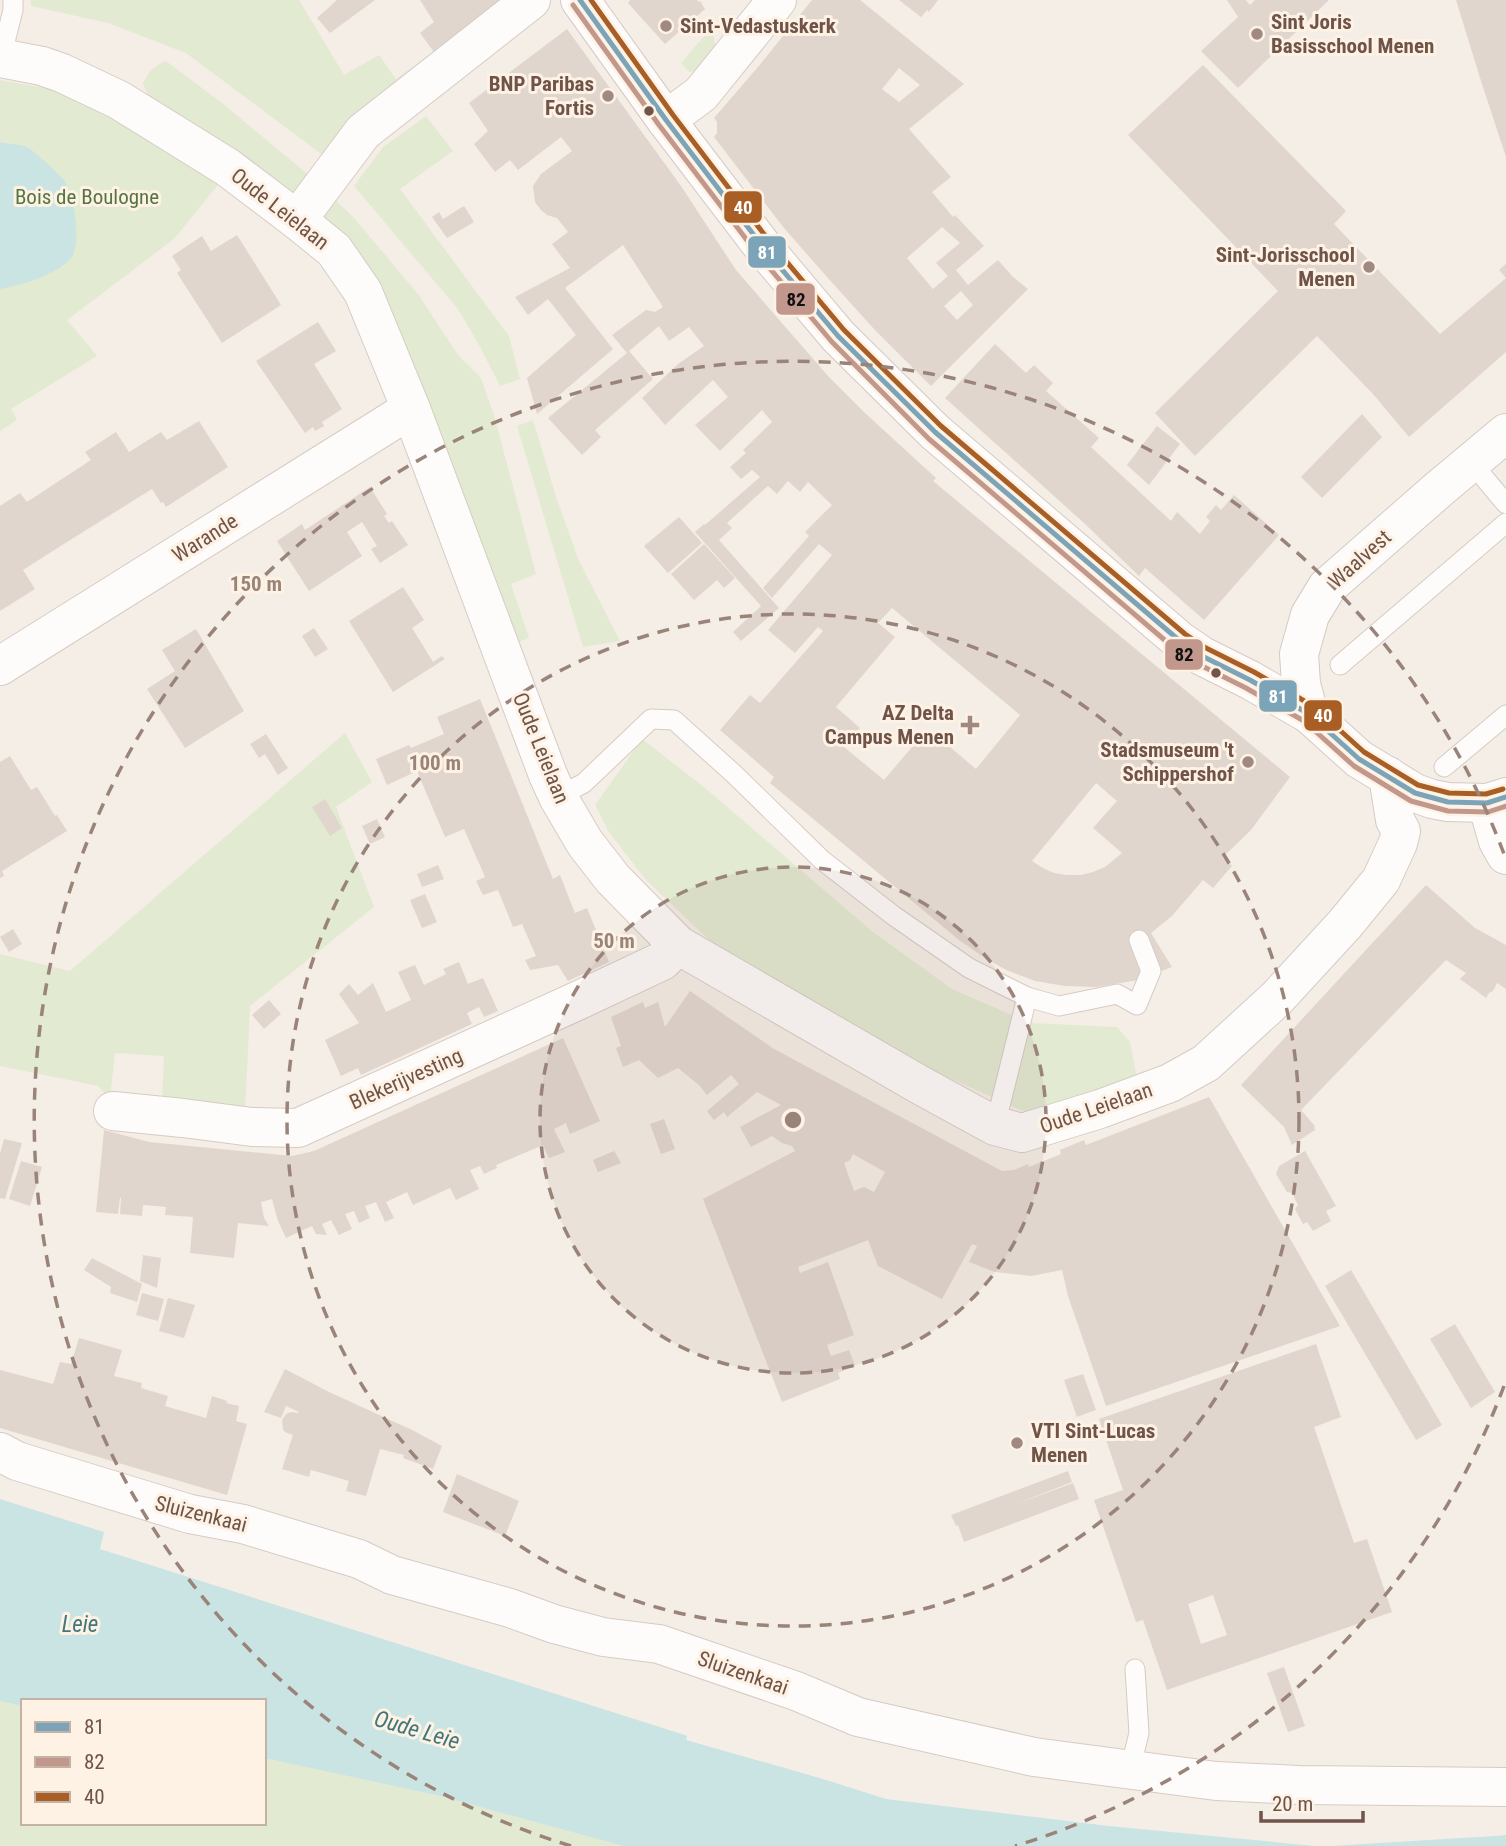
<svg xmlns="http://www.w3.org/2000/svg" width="1506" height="1846" font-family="'Roboto Condensed',sans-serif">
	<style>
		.green { fill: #e2ead1 }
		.water { fill: #c9e4e3 }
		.pier { fill: #f5eee6 }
		.building { fill: #e1d6ce; fill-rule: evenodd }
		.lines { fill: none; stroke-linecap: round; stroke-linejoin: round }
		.lane-casing { stroke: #d6cbc4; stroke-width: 21 }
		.street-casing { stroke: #d6cbc4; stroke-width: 40 }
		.secondary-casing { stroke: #d5cac3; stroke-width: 40 }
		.lane { stroke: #fefcfb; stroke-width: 19 }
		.street { stroke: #fefcfb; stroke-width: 38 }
		.secondary { stroke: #fefcfb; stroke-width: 38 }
		.bus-1-casing { stroke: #fef2e5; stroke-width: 10 }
		.bus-2-casing { stroke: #fef2e5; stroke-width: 10 }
		.bus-3-casing { stroke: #fef2e5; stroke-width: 10 }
		.bus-1 { stroke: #7ca4b9; stroke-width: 5 }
		.bus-2 { stroke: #c2978c; stroke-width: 5 }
		.bus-3 { stroke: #a85e24; stroke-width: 5 }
		.ring { fill: none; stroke: #9a847a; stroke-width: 3.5; stroke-dasharray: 12 9 }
		.poi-dot { fill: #9f8980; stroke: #fef2e5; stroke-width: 2.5 }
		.bus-dot { fill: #705349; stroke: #fef2e5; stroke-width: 2.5 }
		.labels { text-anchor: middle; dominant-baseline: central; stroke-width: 6; stroke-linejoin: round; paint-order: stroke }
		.poi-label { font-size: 21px; font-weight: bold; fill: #705349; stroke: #fef2e5; text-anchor: end }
		.park-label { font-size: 21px; fill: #557542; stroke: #fef2e5 }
		.street-label { font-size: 21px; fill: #705349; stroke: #fef2e5 }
		.water-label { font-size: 23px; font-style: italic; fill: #41777b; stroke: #fef2e5 }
		.centre { fill: #9a847a; stroke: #fef2e5; stroke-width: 3.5 }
		.ring-label { font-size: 21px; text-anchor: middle; font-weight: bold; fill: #9a847a; stroke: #fef2e5; stroke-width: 6; stroke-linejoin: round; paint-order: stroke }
		.line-badge { stroke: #fef2e5; stroke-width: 2.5 }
		.badge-label { font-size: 19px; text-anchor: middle; font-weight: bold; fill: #fff }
		.pale-badge-label { font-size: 19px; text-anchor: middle; font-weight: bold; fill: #111 }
	</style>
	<rect width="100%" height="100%" fill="#f5eee6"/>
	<g class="green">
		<path d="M31 0H299L344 75 379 55 396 79 434 52 328 159 186 53 108 23 31 6Z"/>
		<path d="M712 27 716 52C708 61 701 71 689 72L681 63Z"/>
		<path d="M166 61 222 103 315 180 354 218 418 294 458 355 481 378 494 415 536 574 511 584 529 638 509 645 398 332 372 271 357 249 334 229 148 96 143 83C149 71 154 66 166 61Z"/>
		<path d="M0 80 63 91 224 177 174 239 67 320 97 356 11 409 17 420 0 431Z"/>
		<path d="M426 116 453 151 400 189 509 336 520 379 500 386 478 343 458 309 354 186 383 147Z"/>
		<path d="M533 420 557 500 579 561 620 641 583 647 517 426Z"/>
		<path d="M345 733 372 782 336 807 374 907 250 1006 245 1112 162 1103 164 1056 115 1053 110 1098 98 1086 0 1066V954L70 971Z"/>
		<path d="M642 739 704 787 873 932 952 989 1030 1023 1117 1027 1130 1042 1137 1078 1027 1113 917 1063 731 961 645 879 609 832 595 805Z"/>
		<path d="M0 1701 23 1706V1823H264V1758L440 1796 623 1846H0Z"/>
	</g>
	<g class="water">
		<path d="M0 142C8 144 20 144 27 147 33 150 60 175 64 180 74 195 81 238 73 255 63 273 19 286 0 289Z"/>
		<path d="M0 1499 104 1532 100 1549 886 1799 1109 1826 1315 1846H623L440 1796 264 1758V1701H23V1706L0 1701Z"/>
		<path d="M1506 1835V1846H1331L1495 1836Z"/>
	</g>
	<path class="pier" d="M688 1732 876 1792V1794L686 1740Z"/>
	<g class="building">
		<path d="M337 0H375L330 33 317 18Z"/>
		<path d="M420 0H502L434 52 420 33 434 22Z"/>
		<path d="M630 0H697L699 2 700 1 705 9 665 44 628 3Z"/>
		<path d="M812 0H860L964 84 909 129 951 177 932 192 953 217 955 215 984 246 956 270 968 285 998 260 1013 277 1028 289 931 386 874 329 827 277 784 228 714 137 717 133V122L714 118 758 67ZM899 68 920 85 899 102 882 89ZM942 227 960 243 936 263 948 276 933 289 907 258ZM961 291 973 305 957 320 944 306Z"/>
		<path d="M899 0H938L929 12 927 10 921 17Z"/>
		<path d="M1227 0H1246L1250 5 1255 0H1329L1238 88 1201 51 1238 17Z"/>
		<path d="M1456 0H1506V157L1481 81Z"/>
		<path d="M567 29 681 186 736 270 828 376 865 413 936 478 933 481 1290 777 1251 830 1223 857 1232 866 1213 888 1203 880 1172 916 1151 933 1172 967 1138 980 1096 987 1065 986 1035 981 1006 970 985 958 959 940 770 783 774 777 720 730 750 695 760 703 823 631 818 627 795 653 768 630 832 555 819 544 772 598 763 588 809 536 805 532 832 505 808 482 800 492 788 481 777 494 768 486 727 523 732 528 719 540 779 608 741 641 733 632 761 606 695 532 704 524 705 525 760 477 752 470 741 479 730 467 746 453 743 450 772 422 762 410 720 451 695 425 728 397 713 380 665 425 642 398 678 364 704 346 689 327 669 341 659 326 629 351 653 379 595 430 601 437 582 455 548 418 627 353 612 335 646 310 655 312 663 307 623 245 565 288 613 349 537 414 527 378 576 335 548 299 528 315 515 297 570 268 552 244 568 232 557 218 547 215 540 209 535 202 533 186 541 174 572 151 561 137 518 170 510 160 495 172 474 144 488 131 469 103ZM892 608 1020 715 976 769 950 747 952 744 938 732 923 734 884 780 844 747 860 728 836 707 895 637 878 623ZM1096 783 1117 801 1093 828 1122 853 1105 867 1093 872 1081 875H1067L1054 873 1043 868 1032 861Z"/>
		<path d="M1203 65 1346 211 1334 224 1440 334 1506 278 1499 270 1506 264V352L1409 437 1373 394 1317 336 1195 456 1155 413 1278 291 1128 135Z"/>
		<path d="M464 206 474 222 447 238 432 217 439 212 443 219Z"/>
		<path d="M237 235 281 305 222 343 177 273 181 270 172 256 202 236 211 251Z"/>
		<path d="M318 322 336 351 314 364 342 409 322 422 324 426 315 431 313 427 305 433 256 361Z"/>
		<path d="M995 344 1026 373 1034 365 1053 383 1046 391 1099 438 1091 447 1171 521 1177 512 1200 534 1210 521 1206 517 1216 505 1221 510 1234 495 1279 535 1204 620 1145 568 1139 576 1084 523 945 398Z"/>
		<path d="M1362 414 1382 437 1322 498 1301 477Z"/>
		<path d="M199 421 228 467 166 507 163 502 161 503 152 489 59 547 23 570 35 589 0 611V506L20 493 27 502 91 460 85 452 116 432 129 452 161 432 167 440Z"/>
		<path d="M1157 426 1180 444 1149 485 1127 465Z"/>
		<path d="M370 487 387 514 384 516 389 523 392 521 408 545 380 563 371 549 377 546 362 522 347 532 362 556 309 591 277 541 302 524 305 530Z"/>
		<path d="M679 517 702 543 668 573 644 546Z"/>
		<path d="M704 544 735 578 724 588 717 580 694 600 671 574Z"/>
		<path d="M403 587 424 620 412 628 433 662 442 656 445 659 393 692 349 621Z"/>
		<path d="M314 628 328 649 315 657 302 636Z"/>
		<path d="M196 629 244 711 185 748 147 689 175 671 162 650Z"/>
		<path d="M480 699 553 879 560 875 575 913 587 908 609 962 568 981 558 965 530 970 525 960 536 956 522 924 513 927 498 890 483 895 476 881 485 877 464 829 445 837 417 771 387 785 376 759 409 745 411 748 444 734 437 717Z"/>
		<path d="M266 734 288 768 278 775 265 754 259 758 250 744Z"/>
		<path d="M10 756 31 790 37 787 55 816 57 815 67 831 2 871 4 876 0 878V762Z"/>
		<path d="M325 799 342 828 330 836 312 807Z"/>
		<path d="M377 819 385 837 370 844 362 826Z"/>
		<path d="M438 865 444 879 422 887 417 874Z"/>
		<path d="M1426 885 1475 928 1506 945V989L1497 983 1493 991 1489 993 1486 998 1460 979 1466 973 1446 960 1301 1110 1314 1125 1315 1130 1292 1145 1284 1127 1241 1085Z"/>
		<path d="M425 894 437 922 422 928 410 900Z"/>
		<path d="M13 929 22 944 9 952 0 937Z"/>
		<path d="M459 962 468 984 483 978 498 1011 484 1017 479 1007 467 1013 472 1024 361 1075 358 1068 341 1076 325 1040 359 1023 339 994 349 984 358 995 373 983 386 1012 411 1000 398 972 415 965 424 985 446 974 443 969Z"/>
		<path d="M690 991 774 1049 1002 1171 1014 1170 1028 1164 1029 1167 1061 1154 1060 1150 1084 1140 1086 1145 1209 1097 1340 1326 1106 1406 1068 1296 1062 1270 1031 1276 995 1272 969 1262 977 1246 972 1244 942 1299 878 1266 868 1240 798 1267 800 1273 828 1262 854 1335 827 1345 831 1356 849 1350 855 1366 838 1373 840 1379 782 1402 703 1199 795 1151 792 1146 782 1143 772 1136 751 1147 740 1127 781 1105 757 1092 727 1117 724 1112 714 1120 707 1111 739 1084 731 1075 707 1095 699 1085 678 1068 658 1078 639 1060 623 1067 616 1048 621 1046 611 1017 643 1002 645 1008 658 1002 665 1027ZM853 1154 885 1172 874 1192 864 1187 854 1191 844 1163 850 1160Z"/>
		<path d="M269 1000 281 1014 264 1029 252 1015Z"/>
		<path d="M563 1038 600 1121 570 1134 566 1123 554 1129 565 1152 549 1158 543 1145 496 1165 497 1168 484 1174 480 1166 470 1170 479 1189 456 1200 450 1188 413 1205 407 1192 386 1202 394 1218 385 1222 376 1202 365 1206 370 1218 359 1223 354 1211 345 1214 352 1229 339 1235 331 1220 322 1224 327 1235 316 1234 312 1226 286 1238 278 1221 272 1199 261 1202 264 1218 269 1226 238 1223 234 1258 190 1253 193 1217 165 1215 166 1207 143 1205 142 1216 120 1214 121 1198H120L118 1214 96 1212 104 1130 149 1142 292 1156 314 1151Z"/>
		<path d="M664 1119 675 1149 661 1154 650 1124Z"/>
		<path d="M4 1139 22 1143 5 1199 0 1198V1154Z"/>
		<path d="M614 1151 621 1163 598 1172 593 1160Z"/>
		<path d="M1305 1151 1336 1206 1326 1211 1331 1221 1313 1231 1307 1222 1303 1224 1295 1209 1298 1205 1292 1193 1287 1192 1276 1174 1279 1166Z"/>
		<path d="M21 1161 42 1167 30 1206 9 1199Z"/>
		<path d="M143 1255 161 1258 157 1288 140 1281Z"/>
		<path d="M92 1258 142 1284 137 1302 110 1293 111 1287 84 1270Z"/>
		<path d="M1351 1270 1442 1425 1416 1440 1325 1286Z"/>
		<path d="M142 1293 164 1299 158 1321 136 1315Z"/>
		<path d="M168 1298 195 1305 184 1338 159 1331Z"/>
		<path d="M1455 1324 1495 1392 1471 1408 1430 1339Z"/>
		<path d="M79 1338 122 1350 114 1376 142 1383 141 1388 168 1396 165 1406 206 1418 212 1396 227 1401 226 1403 239 1406 236 1421 247 1424 227 1495 0 1428V1370L53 1384 60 1362 71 1364Z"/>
		<path d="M1316 1344 1341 1417 1314 1427 1354 1543 1367 1539 1392 1612 1167 1690 1143 1620 1136 1622 1094 1500 1123 1490 1099 1419ZM1213 1595 1227 1635 1201 1644 1188 1604Z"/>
		<path d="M285 1369 329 1392 412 1430 442 1446 433 1469 403 1458 404 1455 380 1449 366 1496 346 1491 349 1481 311 1470 309 1477 282 1469 293 1435 287 1433 283 1430 282 1420 286 1414 291 1412 298 1413 299 1412 286 1406 281 1418 264 1412Z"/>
		<path d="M1083 1374 1096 1410 1077 1417 1064 1380Z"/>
		<path d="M1068 1471 1072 1482 1008 1507 1073 1483 1079 1499 964 1542 958 1525 956 1526 951 1515Z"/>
		<path d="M457 1474 519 1501 505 1536 443 1512Z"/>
		<path d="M1284 1667 1305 1726 1288 1732 1267 1673Z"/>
	</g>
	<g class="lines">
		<g class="lane-casing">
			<g id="lane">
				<path d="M1 58 13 10V0"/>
				<path d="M1471 462 1506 504"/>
				<path d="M1340 665 1506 523"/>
				<path d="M1444 767 1506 715"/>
				<path d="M558 797 584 783 651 719 674 720 734 774 822 860 894 916 969 968 1027 997 1059 1006 1117 994 1137 1005 1151 971 1139 940"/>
				<path d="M995 1126 1027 997"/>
				<path d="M1130 1770 1139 1733 1135 1669"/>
			</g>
		</g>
		<g class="street-casing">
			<g id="street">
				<path d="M0 58 42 66 62 73 119 100 227 167 297 220 334 250 363 292 411 409 548 775 558 797 585 843 613 879 678 945 920 1085 995 1126 1022 1133 1100 1109 1170 1083 1206 1063 1277 998 1345 924 1381 880 1398 843 1401 831 1395 820 1388 776"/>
				<path d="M666 120 701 94 777 0"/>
				<path d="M297 220 363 132 531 0"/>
				<path d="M0 666 411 409"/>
				<path d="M113 1111 183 1118 252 1127 298 1128 577 1001 662 961 678 945"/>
				<path d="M0 1452 17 1461 190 1514 243 1524 359 1559 392 1575 510 1608 554 1624 603 1637 659 1644 796 1691 858 1717 1034 1757 1216 1781 1298 1785 1506 1787"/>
			</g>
		</g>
		<g class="secondary-casing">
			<g id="secondary">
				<path d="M580 0 666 120 763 247 838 336 935 432 1180 641 1202 656 1250 680 1309 714"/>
				<path d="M1506 433 1439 489 1327 587 1310 615 1299 654 1301 684 1309 714 1359 759 1415 793 1432 799 1448 802 1487 803 1506 797"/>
				<path d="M1487 803 1498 841 1506 855"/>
			</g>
		</g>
		<use href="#lane" class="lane"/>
		<use href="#street" class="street"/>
		<use href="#secondary" class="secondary"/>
		<g class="bus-1-casing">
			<path id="bus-1" d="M580 0 666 120 763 247 838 336 935 432 1180 641 1202 656 1250 680 1309 714 1359 759 1415 793 1448 802 1487 803 1506 797"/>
		</g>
		<g class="bus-2-casing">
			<path id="bus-2" d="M573 5 659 125 756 252 832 342 929 439 1174 648 1198 664 1246 688 1304 721 1354 766 1411 801 1448 811 1488 812 1506 806"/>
		</g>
		<g class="bus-3-casing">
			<path id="bus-3" d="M591 0 673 115 770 242 844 330 941 426 1185 634 1206 648 1254 672 1313 706 1364 752 1418 785 1449 793 1486 794 1503 789"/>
		</g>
		<use href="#bus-1" class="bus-1"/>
		<use href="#bus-2" class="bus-2"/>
		<use href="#bus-3" class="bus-3"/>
	</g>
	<circle cx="793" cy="1120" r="253" fill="#9a847a" fill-opacity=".12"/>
	<g class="ring">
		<circle cx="793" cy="1120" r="253"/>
		<circle cx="793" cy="1120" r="506"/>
		<path d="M1504 1386A759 759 0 0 1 1015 1846M571 1846A759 759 0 1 1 1504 854"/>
	</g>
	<g class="poi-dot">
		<circle cx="666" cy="26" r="7"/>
		<circle cx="1257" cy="34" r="7"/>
		<circle cx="608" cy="96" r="7"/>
		<circle cx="1369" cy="267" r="7"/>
		<path d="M966.5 714.5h7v7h7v7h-7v7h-7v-7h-7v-7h7z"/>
		<circle cx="1248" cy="762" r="7"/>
		<circle cx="1017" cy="1443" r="7"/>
	</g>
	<g class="bus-dot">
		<circle cx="649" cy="111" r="6"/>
		<circle cx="1216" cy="673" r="6"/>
	</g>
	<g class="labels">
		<g class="poi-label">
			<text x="1271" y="22" text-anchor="start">Sint Joris<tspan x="1271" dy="24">Basisschool Menen</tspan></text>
			<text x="680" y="26" text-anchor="start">Sint-Vedastuskerk</text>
			<text x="594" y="84">BNP Paribas<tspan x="594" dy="24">Fortis</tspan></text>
			<text x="1355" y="255">Sint-Jorisschool<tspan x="1355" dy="24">Menen</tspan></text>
			<text x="954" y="713">AZ Delta<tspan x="954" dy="24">Campus Menen</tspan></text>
			<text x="1234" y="750">Stadsmuseum 't<tspan x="1234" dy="24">Schippershof</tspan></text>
			<text x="1031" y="1431" text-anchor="start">VTI Sint-Lucas<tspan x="1031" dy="24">Menen</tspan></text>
		</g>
		<g class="park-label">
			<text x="87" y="197">Bois de Boulogne</text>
		</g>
		<g class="street-label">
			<text transform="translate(280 209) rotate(38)">Oude Leielaan</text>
			<text transform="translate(205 538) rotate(-32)">Warande</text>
			<text transform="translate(1360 559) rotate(-42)">Waalvest</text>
			<text transform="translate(541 748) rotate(68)">Oude Leielaan</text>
			<text transform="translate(406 1079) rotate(-24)">Blekerijvesting</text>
			<text transform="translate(1096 1108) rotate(-19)">Oude Leielaan</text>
			<text transform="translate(201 1514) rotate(14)">Sluizenkaai</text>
			<text transform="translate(743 1673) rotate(19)">Sluizenkaai</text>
		</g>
		<g class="water-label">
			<text x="80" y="1624">Leie</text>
			<text transform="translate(417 1730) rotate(16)">Oude Leie</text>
		</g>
	</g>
	<circle cx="793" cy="1120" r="10" class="centre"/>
	<g class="ring-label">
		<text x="256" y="591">150 m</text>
		<text x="435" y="770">100 m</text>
		<text x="614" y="948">50 m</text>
	</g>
	<g class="line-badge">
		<rect x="723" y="190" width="40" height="34" rx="7" fill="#a85e24"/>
		<rect x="747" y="235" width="40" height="34" rx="7" fill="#7ca4b9"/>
		<rect x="775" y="282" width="41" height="34" rx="7" fill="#c2978c"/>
		<rect x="1164" y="638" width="40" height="33" rx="7" fill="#c2978c"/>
		<rect x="1258" y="679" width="40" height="34" rx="7" fill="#7ca4b9"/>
		<rect x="1303" y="699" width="40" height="33" rx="7" fill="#a85e24"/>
	</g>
	<g class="badge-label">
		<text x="743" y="214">40</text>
		<text x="767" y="259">81</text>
		<text x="1278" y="703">81</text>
		<text x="1323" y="722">40</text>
	</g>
	<g class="pale-badge-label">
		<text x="796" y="306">82</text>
		<text x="1184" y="661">82</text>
	</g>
	<rect x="21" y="1699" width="245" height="126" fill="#fef2e5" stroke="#c5b2a7" stroke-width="2"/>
	<rect x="35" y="1722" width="35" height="10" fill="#7ca4b9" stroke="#c5b2a7" stroke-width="2"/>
	<text x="84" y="1734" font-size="21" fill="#705349">81</text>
	<rect x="35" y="1757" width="35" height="10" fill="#c2978c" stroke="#c5b2a7" stroke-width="2"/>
	<text x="84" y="1769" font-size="21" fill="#705349">82</text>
	<rect x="35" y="1792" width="35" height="10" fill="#a85e24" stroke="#c5b2a7" stroke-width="2"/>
	<text x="84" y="1804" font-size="21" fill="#705349">40</text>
	<path d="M1261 1811v10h102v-10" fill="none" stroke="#705349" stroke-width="3.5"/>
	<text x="1272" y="1811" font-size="21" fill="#705349" stroke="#fef2e5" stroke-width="5" paint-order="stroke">20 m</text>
</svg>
